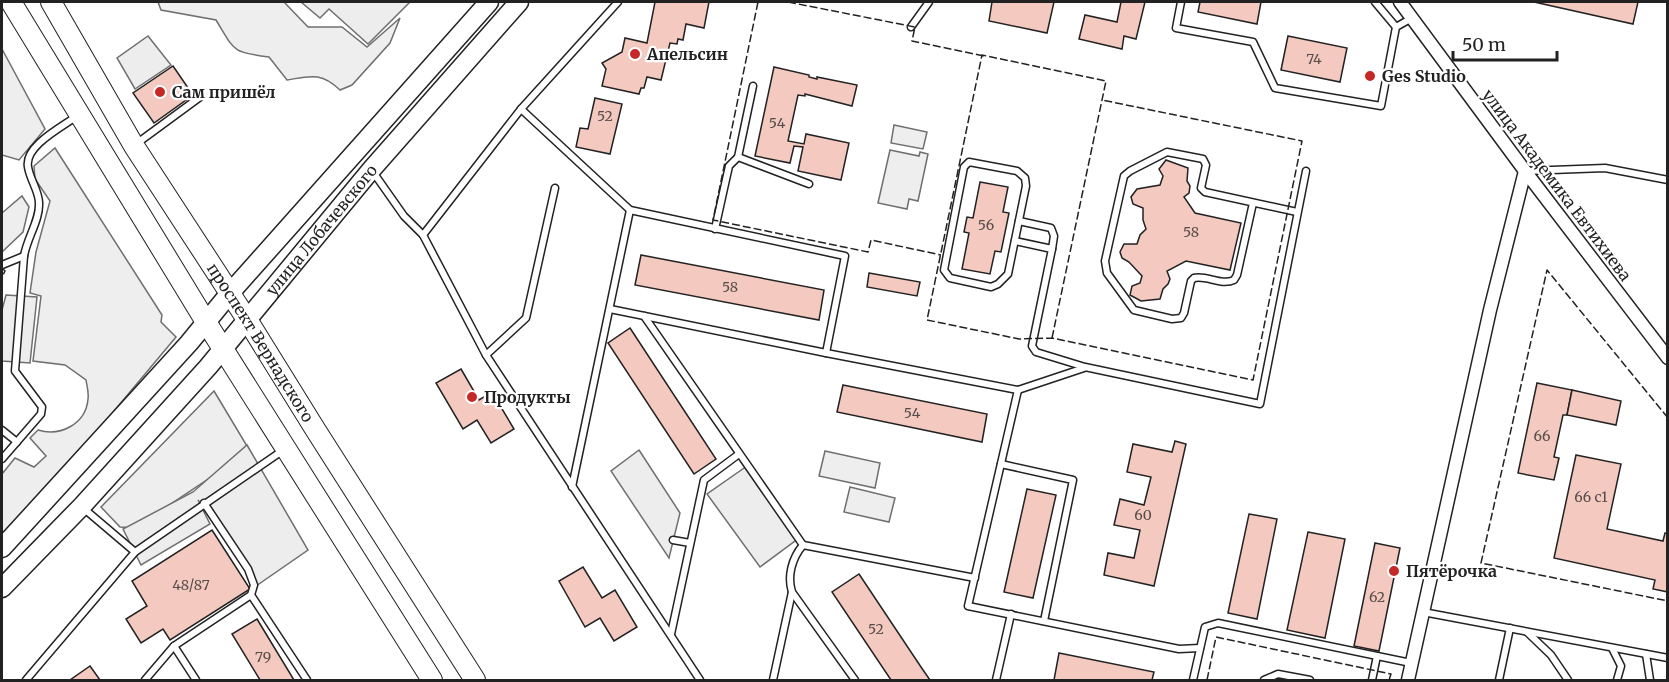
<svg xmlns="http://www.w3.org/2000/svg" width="1669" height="682" font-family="Merriweather,serif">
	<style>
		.green { fill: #eee; stroke: #6f6f6f; stroke-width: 1.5 }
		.parking { fill: #ededed; stroke: #6f6f6f; stroke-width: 1.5 }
		.building { fill: #f3c9c0; stroke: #222; stroke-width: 1.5 }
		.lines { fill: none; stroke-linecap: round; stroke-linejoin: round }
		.service-casing { stroke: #222; stroke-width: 9 }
		.minor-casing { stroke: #222; stroke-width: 15 }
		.secondary-casing { stroke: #222; stroke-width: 21 }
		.primary-casing { stroke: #222; stroke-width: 22 }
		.service { stroke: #fff; stroke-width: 6 }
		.minor { stroke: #fff; stroke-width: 12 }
		.secondary { stroke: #fff; stroke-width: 18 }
		.primary { stroke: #fff; stroke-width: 20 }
		.fence { stroke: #222; stroke-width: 1.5; stroke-dasharray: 8 3; stroke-linecap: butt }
		.poi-dot { fill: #c62828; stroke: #fff; stroke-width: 2 }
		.labels { text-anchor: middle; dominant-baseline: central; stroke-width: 4.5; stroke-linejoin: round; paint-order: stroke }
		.number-label { font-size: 14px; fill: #564c4a }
		.poi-label { font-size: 16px; font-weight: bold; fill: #222; stroke: #fff; text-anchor: start }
		.street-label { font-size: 16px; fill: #222; stroke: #fff }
	</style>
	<rect width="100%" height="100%" fill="#fff"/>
	<g class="green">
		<path d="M158 2H284L308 27H342L367 47 400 18 390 43 352 85 340 90C321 72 311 76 287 80L269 57C231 52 235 51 216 20L161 10Z"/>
		<path d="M2 49 45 129 19 160 2 155Z"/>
		<path d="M894 125 927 132 923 149 891 143Z"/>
		<path d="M55 148 162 315 161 322 176 337 104 423 2 539V474L15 458 34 467 46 456 30 438 38 430C60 437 86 424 88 399 89 393 87 386 86 380L65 365 33 361 41 296 30 293 36 252 50 201 35 179 34 166Z"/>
		<path d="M890 150 919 156 920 152 928 154 918 201 909 199 907 209 878 203Z"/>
		<path d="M22 196 29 207 23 232 2 252V213Z"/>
		<path d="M214 391 250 451 135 528 120 527 101 507Z"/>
		<path d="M825 451 880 463 875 488 819 476Z"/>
		<path d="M850 487 895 498 889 522 844 512Z"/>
	</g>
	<g class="parking">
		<path d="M301 2H410L368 44 329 9 320 18Z"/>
		<path d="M148 36 171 65 135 89 117 58Z"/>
		<path d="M6 295 37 297 30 363 2 361V310Z"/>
		<path d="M247 445 308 550 256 586 198 500 210 524 141 565 123 529 193 492Z"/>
		<path d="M639 450 680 513 669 558 611 471Z"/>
		<path d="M747 466 799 538 760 567 707 494Z"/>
	</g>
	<g class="building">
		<path d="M655 2H709L704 28 686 24 683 40 678 39 677 44 670 43 661 80 647 77 644 88H641L639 94 602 86 606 69 602 63 622 52 625 38 647 43Z"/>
		<path d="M992 2H1054L1047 33 989 21Z"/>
		<path d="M1121 2H1145L1136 39 1124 36 1122 49 1079 39 1085 15 1117 22Z"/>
		<path d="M1200 2H1261L1257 24 1198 12Z"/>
		<path d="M1534 2H1638L1633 24Z"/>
		<path d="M1288 36 1347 48 1340 82 1281 70Z"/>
		<path d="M173 66 193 95 154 123 133 93Z"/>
		<path d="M774 67 809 75V77L817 79V77L857 85 852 106 805 94V96L798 95 788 141 804 144 806 134 849 143 841 180 798 171 803 147 794 146 790 163 755 156Z"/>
		<path d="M595 98 622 104 610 154 576 147 580 128 588 129Z"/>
		<path d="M1166 160 1188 168 1187 181 1190 186 1189 193 1184 197 1195 213 1241 223 1230 270 1186 261 1167 271 1170 279 1168 284 1163 289 1160 299 1141 301 1130 295 1132 286 1140 283 1142 276 1129 262 1122 258 1120 252 1124 244H1137L1140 235 1146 229 1143 220V208L1133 204 1131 197 1137 189 1160 185 1163 176 1159 169Z"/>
		<path d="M980 182 1008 187 1003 212 1009 213 1001 252 995 251 990 274 962 269 969 233 964 232 967 217 973 218Z"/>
		<path d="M641 255 824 290 819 320 635 285Z"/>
		<path d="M869 273 920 282 917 296 867 287Z"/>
		<path d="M630 328 716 459 694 474 608 343Z"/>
		<path d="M461 369 479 400 492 392 514 429 491 443 477 420 463 429 436 383Z"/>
		<path d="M1537 383 1572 390 1567 415H1563L1554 457 1559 458 1554 480 1518 473Z"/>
		<path d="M843 385 987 414 982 442 837 412Z"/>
		<path d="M1572 390 1621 401 1616 425 1567 415Z"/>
		<path d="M1175 441 1186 444 1154 586 1104 575 1108 553 1134 558 1140 530 1114 525 1120 499 1144 505 1151 477 1127 472 1133 444 1172 452Z"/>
		<path d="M1576 455 1621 464 1607 529 1663 541 1665 533H1668V592L1653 589 1655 580 1554 558Z"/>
		<path d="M1027 489 1056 495 1033 598 1004 592Z"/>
		<path d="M1249 514 1277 519 1257 619 1228 613Z"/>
		<path d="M212 530 250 589 170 640 163 629 141 643 126 619 147 606 132 581Z"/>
		<path d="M1308 532 1345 539 1325 638 1287 630Z"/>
		<path d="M1375 543 1400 548 1379 651 1354 646Z"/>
		<path d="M583 567 602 598 615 590 637 627 614 641 600 618 585 627 559 581Z"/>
		<path d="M859 574 921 667 930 680H891L832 592Z"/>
		<path d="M257 619 294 680H260L232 634Z"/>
		<path d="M1059 653 1154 672 1152 680H1054Z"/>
		<path d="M90 666 100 680H70Z"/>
	</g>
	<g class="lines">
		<g class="service-casing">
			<g id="service">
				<path d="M1181 2 1176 28 1253 42 1275 88 1381 106 1396 27 1375 2"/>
				<path d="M911 27 929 2"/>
				<path d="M1396 27 1412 18"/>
				<path d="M521 109 630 210 845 256 826 353 610 309"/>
				<path d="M136 144 200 97"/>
				<path d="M738 157 809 184"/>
				<path d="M969 162 1017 171 1025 178 1026 186 1008 274 998 284 991 287 950 278 944 270 964 167Z"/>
				<path d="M1525 171 1605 168 1668 180"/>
				<path d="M373 172 404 216 423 235 486 355 700 680"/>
				<path d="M1253 203 1237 275 1234 280C1221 286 1207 275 1194 278L1191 281 1184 313 1181 318 1172 319 1134 310 1107 273 1105 261 1124 176 1130 171 1167 152 1203 159 1206 165 1201 188 1205 192 1297 212"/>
				<path d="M1019 221 1051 228 1054 236 1052 249"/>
				<path d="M715 229 729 166 738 157 753 86"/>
				<path d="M423 235 521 109 618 2"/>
				<path d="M1015 241 1052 249 1032 346 1036 352 1085 367 1260 404 1306 171"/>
				<path d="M2 265 24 256"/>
				<path d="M644 316 803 545"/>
				<path d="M826 353 1018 390 968 606 1179 649 1200 648"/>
				<path d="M486 355 526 318 555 188"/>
				<path d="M1018 390 1084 368"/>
				<path d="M2 430 17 442"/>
				<path d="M2 459 41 414 42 407 15 371 24 256C27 238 40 220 39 203 39 191 30 180 28 167 24 146 62 127 77 116"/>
				<path d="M1001 464 1073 480 1044 621"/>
				<path d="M572 487 630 210"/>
				<path d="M82 507 135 552 282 451"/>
				<path d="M673 540 690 543"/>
				<path d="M251 595 307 680"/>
				<path d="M1423 612 1668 658"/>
				<path d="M1527 632 1551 655 1568 680"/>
				<path d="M671 634 704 480 739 454"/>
				<path d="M174 646 196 680"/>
				<path d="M1612 648 1621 666 1617 680"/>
				<path d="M1646 654 1650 680"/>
				<path d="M26 680 135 552"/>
				<path d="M145 680 174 646 251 595 254 585 248 569 204 503"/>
				<path d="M773 680 792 592"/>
				<path d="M855 680 792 592C787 576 792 558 803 545L975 578"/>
				<path d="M996 680 1011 614"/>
				<path d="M1193 680 1205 627 1218 623 1411 663"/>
				<path d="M1264 680 1278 674 1310 680"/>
				<path d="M1372 680 1377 656"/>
				<path d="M1499 680 1510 628"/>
			</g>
		</g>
		<g class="minor-casing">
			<g id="minor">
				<path d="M1400 2 1525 171 1668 358"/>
				<path d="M1408 680 1490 310 1525 171"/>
			</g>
		</g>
		<g class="secondary-casing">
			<g id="secondary">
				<path d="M2 548 189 343 230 293 489 2"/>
				<path id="s1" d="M2 588 82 506 208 367 371 170 519 2"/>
			</g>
		</g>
		<g class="primary-casing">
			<g id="primary">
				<path d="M11 2 206 322 432 680"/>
				<path id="s2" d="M51 2 134 146 248 321 315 429 475 680"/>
			</g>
		</g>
		<use href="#service" class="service"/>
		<use href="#minor" class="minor"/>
		<use href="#secondary" class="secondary"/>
		<use href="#primary" class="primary"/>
		<g class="fence">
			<path d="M758 2 713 220 868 252 871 240 941 255"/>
			<path d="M788 2 915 27 912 41 984 56"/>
			<path d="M2 268 5 271 2 277"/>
			<path d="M1052 338 1106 81 982 55 927 320 1019 339 1052 338 1253 380 1302 141 1102 100"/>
			<path d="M1668 418 1547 270 1481 563 1668 601"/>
			<path d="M1207 680 1216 637 1391 674 1389 680"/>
		</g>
	</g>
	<g class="poi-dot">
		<circle cx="635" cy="54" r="6"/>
		<circle cx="1370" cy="76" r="6"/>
		<circle cx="160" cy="92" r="6"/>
		<circle cx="472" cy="397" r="6"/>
		<circle cx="1394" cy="571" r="6"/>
	</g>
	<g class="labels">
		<g class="number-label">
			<text x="1314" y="59">74</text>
			<text x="605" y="116">52</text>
			<text x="777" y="123">54</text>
			<text x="986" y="225">56</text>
			<text x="1191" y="232">58</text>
			<text x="730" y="287">58</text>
			<text x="912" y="413">54</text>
			<text x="1542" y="436">66</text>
			<text x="1591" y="497">66 с1</text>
			<text x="1143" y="515">60</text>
			<text x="191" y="585">48/87</text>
			<text x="1377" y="597">62</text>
			<text x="876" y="629">52</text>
			<text x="263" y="657">79</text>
		</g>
		<g class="poi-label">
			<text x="647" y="54">Апельсин</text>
			<text x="1382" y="76">Ges Studio</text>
			<text x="172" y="92">Сам пришёл</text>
			<text x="484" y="397">Продукты</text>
			<text x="1406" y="571">Пятёрочка</text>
		</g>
		<g class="street-label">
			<text transform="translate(1557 185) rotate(53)">улица Академика Евтихиева</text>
			<text stroke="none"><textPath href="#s1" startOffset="480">улица Лобачевского</textPath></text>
			<text stroke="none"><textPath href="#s2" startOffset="400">проспект Вернадского</textPath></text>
		</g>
	</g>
	<rect width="1669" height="682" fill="none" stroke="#222222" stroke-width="6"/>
	<path d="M1453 51v9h104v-9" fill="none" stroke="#222222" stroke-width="3"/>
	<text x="1462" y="51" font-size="18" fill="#222222" stroke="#ffffff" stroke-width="4.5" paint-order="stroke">50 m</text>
</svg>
